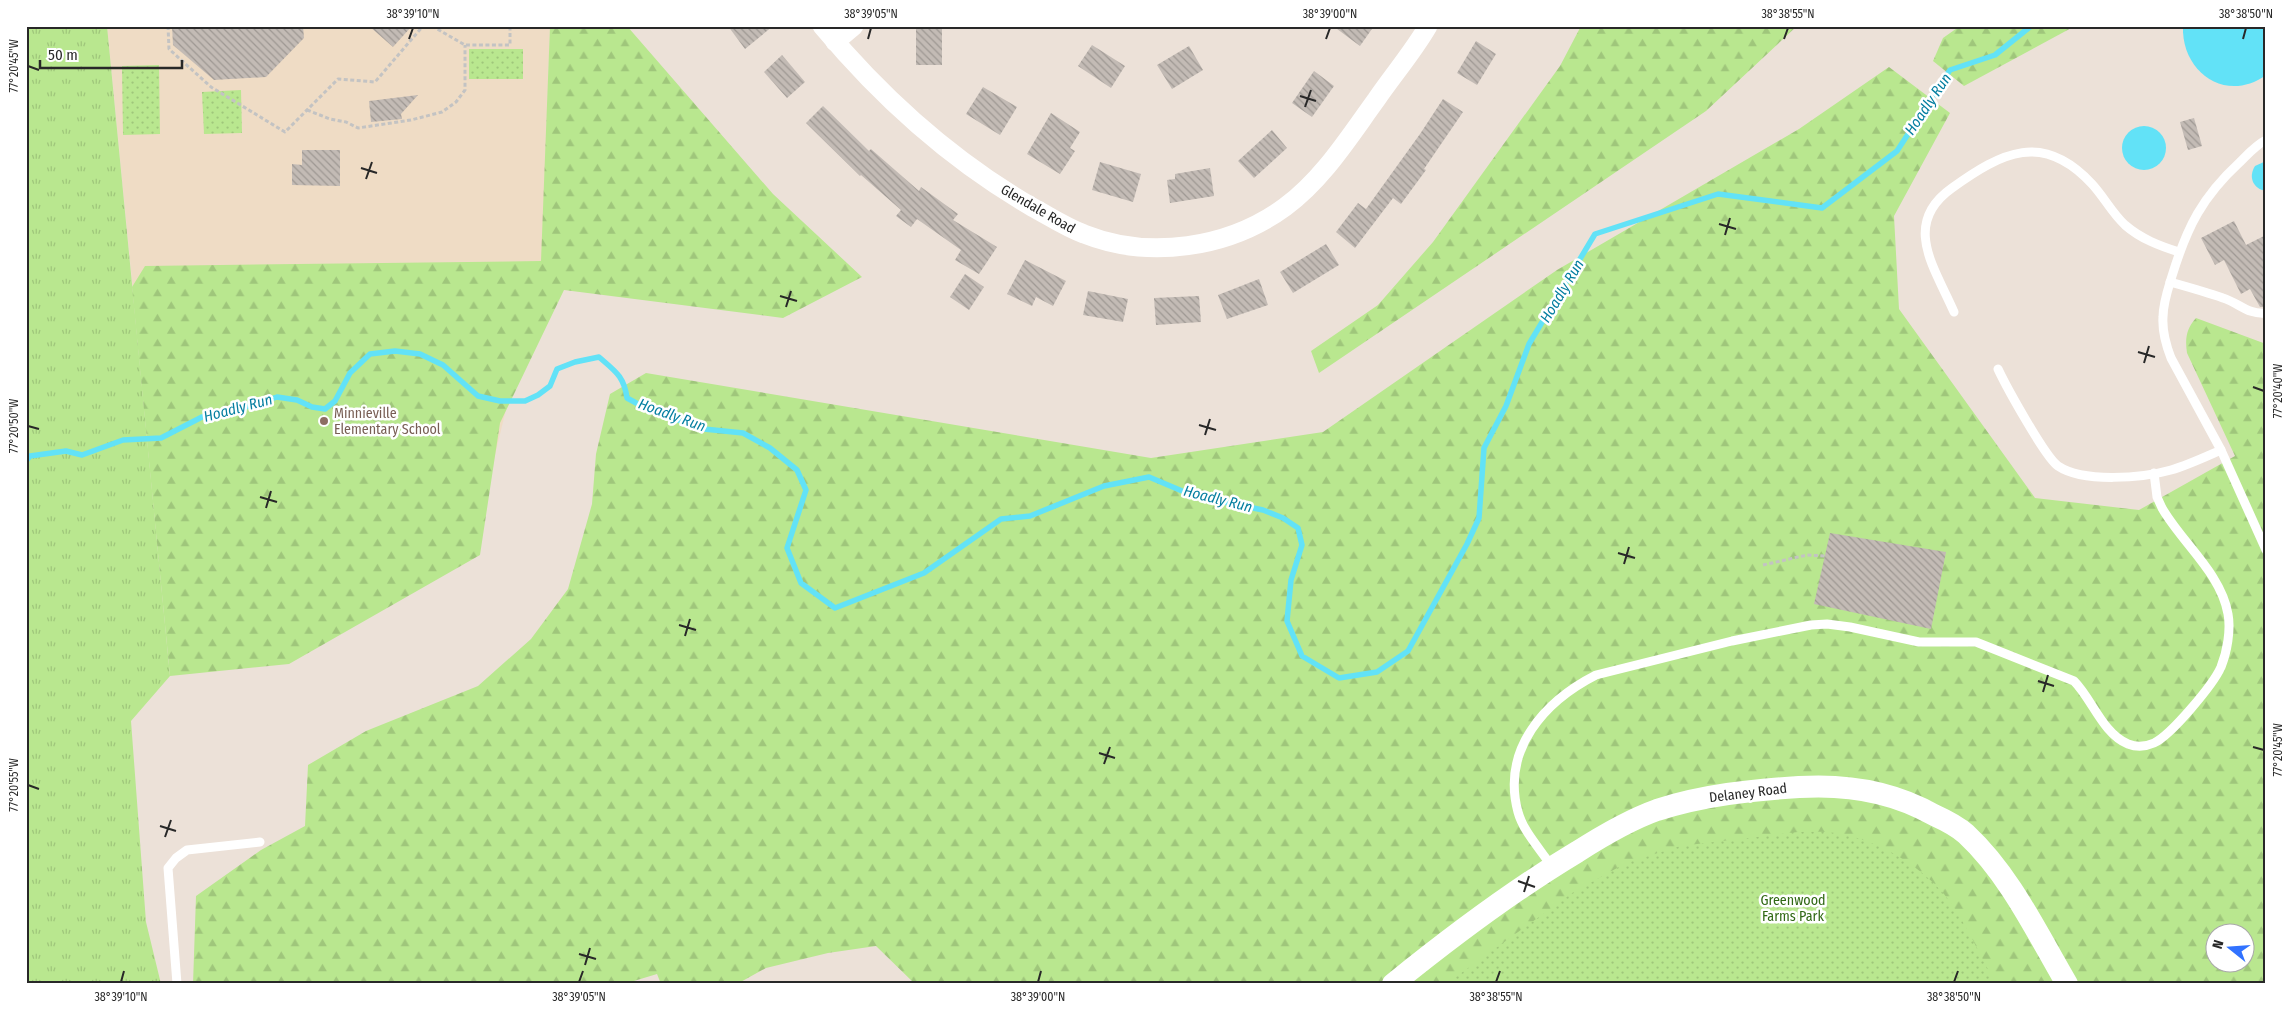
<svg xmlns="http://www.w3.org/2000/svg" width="2292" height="1010" font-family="'Fira Sans Condensed',sans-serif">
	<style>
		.education { fill: #efdcc5 }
		.grass { fill: url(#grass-tufts) }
		.forest { fill: url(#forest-firs); fill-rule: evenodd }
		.park { fill: url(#park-dots) }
		.water { fill: #62e2f7 }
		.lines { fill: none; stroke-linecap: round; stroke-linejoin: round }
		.stream { stroke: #62e2f7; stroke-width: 5.5 }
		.building { fill: url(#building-back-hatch) }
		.path { stroke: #c3c3c3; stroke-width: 3; stroke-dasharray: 4 2.5; stroke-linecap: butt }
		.service { stroke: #fff; stroke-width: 9 }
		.minor { stroke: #fff; stroke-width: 19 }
		.tertiary { stroke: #fff; stroke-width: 22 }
		.ticks { fill: none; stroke: #282828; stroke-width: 2 }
		.education-dot { fill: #8d6e63; stroke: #fff; stroke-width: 2 }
		.labels { text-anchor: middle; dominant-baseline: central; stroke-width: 5; stroke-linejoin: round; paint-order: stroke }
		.street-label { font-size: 14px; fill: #282828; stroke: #fff }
		.education-label { font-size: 14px; fill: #785e54; stroke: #fff; text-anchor: start }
		.park-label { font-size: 14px; fill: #306814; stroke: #fff }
		.water-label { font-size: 15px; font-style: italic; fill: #047ea0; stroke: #fff }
		.neatline { fill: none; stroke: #282828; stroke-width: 2 }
		.ticks-label { font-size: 12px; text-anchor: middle; fill: #282828 }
	</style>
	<defs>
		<pattern id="grass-tufts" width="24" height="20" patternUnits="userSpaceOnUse" patternTransform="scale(1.25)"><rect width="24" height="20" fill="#b9e78f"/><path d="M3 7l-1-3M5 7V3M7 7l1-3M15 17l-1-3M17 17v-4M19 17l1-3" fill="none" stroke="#9fc67b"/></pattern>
		<pattern id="forest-firs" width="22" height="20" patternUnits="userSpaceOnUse" patternTransform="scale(1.25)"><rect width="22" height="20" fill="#b9e78f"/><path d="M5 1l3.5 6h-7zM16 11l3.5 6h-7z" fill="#9fc67b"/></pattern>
		<pattern id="park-dots" width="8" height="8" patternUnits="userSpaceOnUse" patternTransform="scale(1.25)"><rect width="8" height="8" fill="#b9e78f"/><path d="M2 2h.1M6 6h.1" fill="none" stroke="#9fc67b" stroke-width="1.8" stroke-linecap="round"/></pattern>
		<pattern id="building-back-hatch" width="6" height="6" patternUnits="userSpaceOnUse" patternTransform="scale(1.25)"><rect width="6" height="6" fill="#c3bbb5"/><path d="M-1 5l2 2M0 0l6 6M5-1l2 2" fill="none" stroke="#9e9893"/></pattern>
	</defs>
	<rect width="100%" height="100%" fill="#ece1d8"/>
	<path class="education" d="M107 26H550L542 261 471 554 169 659Z"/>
	<path class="grass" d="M26 26H107L170 676 131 721 146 922 161 984H26Z"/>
	<g class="forest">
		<path d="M550 26H627L773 194 862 277 783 318 564 290 500 423 480 555 289 664 170 676 132 287 145 266 541 261Z"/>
		<path d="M1581 26H1797L1706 111 1319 373 1311 351 1378 305 1433 242 1560 66Z"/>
		<path d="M1960 26H2075L1964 86 1933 61 1943 38Z"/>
		<path d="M1889 67 1950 113 1894 216 1899 309 2035 498 2139 510 2235 456 2187 353C2185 339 2186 329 2196 318L2266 344V984H915L876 946 828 953 766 968 737 984H661L657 974 624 984H193L196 896 261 850 305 826 308 765 366 731 478 686 531 639 568 589 592 504 596 454 610 394 646 373 1151 458 1323 432 1557 270 1799 129ZM2214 932H2244V962H2214Z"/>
	</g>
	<g class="park">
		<rect x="469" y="49" width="54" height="30"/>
		<path d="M159 65 160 134 123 135 122 66Z"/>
		<path d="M241 90 242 133 204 134 202 92Z"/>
		<path d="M1798 832C1812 832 1826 831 1840 834 1879 841 1918 864 1944 894 1965 920 1979 954 1996 984H1446L1572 893 1626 863 1680 846Z"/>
	</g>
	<g class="water">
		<path d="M2183 26H2266V75C2226 104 2181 72 2183 26Z"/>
		<circle cx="2144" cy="148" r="22"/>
		<path d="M2266 161V191C2253 189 2248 177 2255 166Z"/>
	</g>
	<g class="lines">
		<path class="stream" d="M26 461 30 456 66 451 82 455 123 440 161 438 202 417 224 414 277 397 297 400 312 407 325 409 335 401 350 373 370 354 395 351 420 354 443 365 478 396 500 401H525L538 395 550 386 557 369 575 362 599 357C615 371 624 376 627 398L649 410 704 429 743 433 770 448 797 470 806 490 787 548 801 583 835 608 924 573 1001 519 1030 516 1104 486 1149 477 1194 496 1263 510 1283 518 1298 528 1302 545 1291 580 1287 621 1302 656 1339 678 1377 672 1408 651 1467 544 1479 518 1484 448 1506 406 1529 344 1595 234 1718 194 1822 208 1897 151 1950 70 1995 55 2031 26"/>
	</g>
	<g class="building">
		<path d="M172 26H303L304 38 266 77 214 80 173 45Z"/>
		<path d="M369 26H412L393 47Z"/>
		<path d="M728 26H773L745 49Z"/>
		<rect x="916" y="26" width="26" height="39"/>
		<path d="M1333 26H1374L1360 46Z"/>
		<path d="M1476 41 1496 54 1477 85 1457 73Z"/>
		<path d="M1092 45 1125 66 1111 88 1078 66Z"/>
		<path d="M1189 46 1203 70 1172 89 1157 65Z"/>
		<path d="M782 55 805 82 787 98 764 72Z"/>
		<path d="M1314 71 1334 86 1312 117 1292 103Z"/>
		<path d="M983 87 1017 107 1000 135 966 114Z"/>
		<path d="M418 95 401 114 402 119 371 122 369 101Z"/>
		<path d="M1443 99 1463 112 1424 169 1426 170 1401 204 1393 198 1355 248 1336 232 1358 203 1366 209 1420 134Z"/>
		<path d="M823 106 869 151 871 149 919 191 921 187 958 214 953 220 997 247 979 274 955 260 961 250 917 219 911 227 896 216 901 210 861 175 860 176 806 123Z"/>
		<path d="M1051 113 1080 132 1070 148 1075 151 1060 174 1027 154Z"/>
		<path d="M2194 118 2202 146 2188 150 2180 122Z"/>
		<path d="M1272 130 1287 148 1254 178 1238 161Z"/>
		<path d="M302 150H340V186L292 185V164L302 165Z"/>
		<path d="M1100 162 1141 174 1133 202 1092 190Z"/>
		<path d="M1210 168 1214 196 1170 203 1167 180 1175 179V174Z"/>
		<path d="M2234 221 2246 245 2266 235V307H2260L2250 289 2241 294 2224 260 2215 265 2201 238Z"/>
		<path d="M1326 244 1339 265 1293 293 1280 272Z"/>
		<path d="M1025 260 1066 281 1053 306 1036 297 1032 306 1007 294Z"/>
		<path d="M965 274 984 287 969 310 950 297Z"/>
		<path d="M1259 279 1268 305 1227 319 1218 295Z"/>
		<path d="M1088 291 1128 299 1123 322 1083 315Z"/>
		<path d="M1199 296 1201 322 1156 325 1154 298Z"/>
		<path d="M1830 533 1946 552 1931 629 1814 604Z"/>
	</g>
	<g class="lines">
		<g class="path">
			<path d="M168 26 169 49 211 87 285 132 338 79 375 82 423 26"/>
			<path d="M432 26 465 45H510V26"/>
			<path d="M307 110 330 119 346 122 358 128 411 120 442 112 456 102 465 90V45"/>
			<path d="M1763 565 1807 555 1825 556"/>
		</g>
		<g class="service">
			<path d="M2266 140C2256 145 2248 154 2240 162 2202 197 2187 227 2172 276 2168 289 2163 303 2163 317 2162 332 2166 345 2171 358L2221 450 2266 550"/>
			<path d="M2170 282C2188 287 2206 292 2223 298 2239 303 2248 315 2266 313"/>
			<path d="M1954 312C1935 268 1901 224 1952 188 2002 152 2043 131 2092 184 2104 197 2112 213 2125 225 2141 239 2160 246 2179 252"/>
			<path d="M1998 369C2006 386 2045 457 2058 466 2083 483 2143 478 2171 470 2188 465 2205 457 2221 450"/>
			<path d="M1552 867C1541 850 1523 831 1518 812 1501 749 1545 701 1596 675L1732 641 1811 625 1827 624 1850 627 1919 642H1976L2074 681C2092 699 2103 734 2128 744 2136 747 2145 747 2154 743 2171 735 2213 685 2221 667 2227 652 2231 630 2228 614 2221 573 2182 543 2162 508L2157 497 2154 473"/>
			<path d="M177 984 168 868 176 858 187 850 260 842"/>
		</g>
		<g class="minor">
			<path d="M822 26C882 98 951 160 1032 207 1049 216 1065 227 1084 234 1149 260 1229 248 1285 207 1323 179 1349 137 1376 100 1393 75 1413 52 1428 26"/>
			<path d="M835 42 854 26"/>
		</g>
		<path class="tertiary" d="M1393 984C1451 937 1512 891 1577 852 1602 836 1629 820 1657 810 1703 795 1752 790 1799 787 1847 784 1892 791 1934 815 1945 820 1957 826 1966 834 2010 875 2037 933 2067 984"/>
	</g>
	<path class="ticks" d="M409 39 413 28M868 39 871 28M1326 39 1330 28M1784 39 1788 28M2243 39 2246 28M28 66 39 70M1300 96 1316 101M1305 107 1311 90M361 168 377 173M366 179 372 162M1719 224 1736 229M1725 235 1730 218M780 296 797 301M786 307 791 291M2138 352 2155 357M2144 363 2149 346M2253 387 2264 391M1199 425 1216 430M28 426 39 429M1205 435 1210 419M260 497 277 502M266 508 271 491M1618 553 1635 558M1624 564 1629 547M679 625 696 630M685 636 690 619M2038 681 2054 686M2043 692 2048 675M2253 747 2264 750M1099 753 1115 758M1104 764 1110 747M28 785 39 789M160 826 176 831M165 837 171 820M1518 881 1535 887M1524 892 1529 876M579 954 596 959M585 965 590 948M121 982 124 971M579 982 583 971M1038 982 1041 971M1496 982 1500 971M1954 982 1958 971"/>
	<circle class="education-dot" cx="324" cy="421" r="5"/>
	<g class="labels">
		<g class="street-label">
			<text transform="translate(1038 209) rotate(30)">Glendale Road</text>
			<text transform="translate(1748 793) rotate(-7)">Delaney Road</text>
		</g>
		<g class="education-label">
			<text x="334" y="413">Minnieville<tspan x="334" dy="16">Elementary School</tspan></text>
		</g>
		<g class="park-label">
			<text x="1793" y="900">Greenwood<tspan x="1793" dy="16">Farms Park</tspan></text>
		</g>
		<g class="water-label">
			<text transform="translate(1928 104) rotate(-56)">Hoadly Run</text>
			<text transform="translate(1562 291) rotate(-59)">Hoadly Run</text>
			<text transform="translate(238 408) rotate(-15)">Hoadly Run</text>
			<text transform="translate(672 415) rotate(20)">Hoadly Run</text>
			<text transform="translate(1218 499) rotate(14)">Hoadly Run</text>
		</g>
	</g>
	<rect width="2292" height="1010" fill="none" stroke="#ffffff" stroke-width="55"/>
	<g transform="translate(2230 948) rotate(287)"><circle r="24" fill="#ffffff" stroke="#a9a9a9"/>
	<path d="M0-4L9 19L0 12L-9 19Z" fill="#3172ff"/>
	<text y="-8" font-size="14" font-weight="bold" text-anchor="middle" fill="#282828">N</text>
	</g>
	<path d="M40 60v8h142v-8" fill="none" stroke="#282828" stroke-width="2.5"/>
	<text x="48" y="60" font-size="15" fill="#282828" stroke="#ffffff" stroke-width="4" paint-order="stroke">50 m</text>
	<rect x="28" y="28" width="2236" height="954" class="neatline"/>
	<g class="ticks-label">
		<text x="413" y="18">38°39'10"N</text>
		<text x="871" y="18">38°39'05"N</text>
		<text x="1330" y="18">38°39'00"N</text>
		<text x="1788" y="18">38°38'55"N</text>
		<text x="2246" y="18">38°38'50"N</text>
		<text transform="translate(14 66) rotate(-90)" y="4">77°20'45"W</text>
		<text transform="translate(2278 391) rotate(-90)" y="4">77°20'40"W</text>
		<text transform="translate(14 426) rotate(-90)" y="4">77°20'50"W</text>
		<text transform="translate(2278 750) rotate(-90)" y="4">77°20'45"W</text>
		<text transform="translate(14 785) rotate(-90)" y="4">77°20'55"W</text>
		<text x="121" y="1001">38°39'10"N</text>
		<text x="579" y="1001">38°39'05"N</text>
		<text x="1038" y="1001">38°39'00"N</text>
		<text x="1496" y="1001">38°38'55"N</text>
		<text x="1954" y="1001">38°38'50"N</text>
	</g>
</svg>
